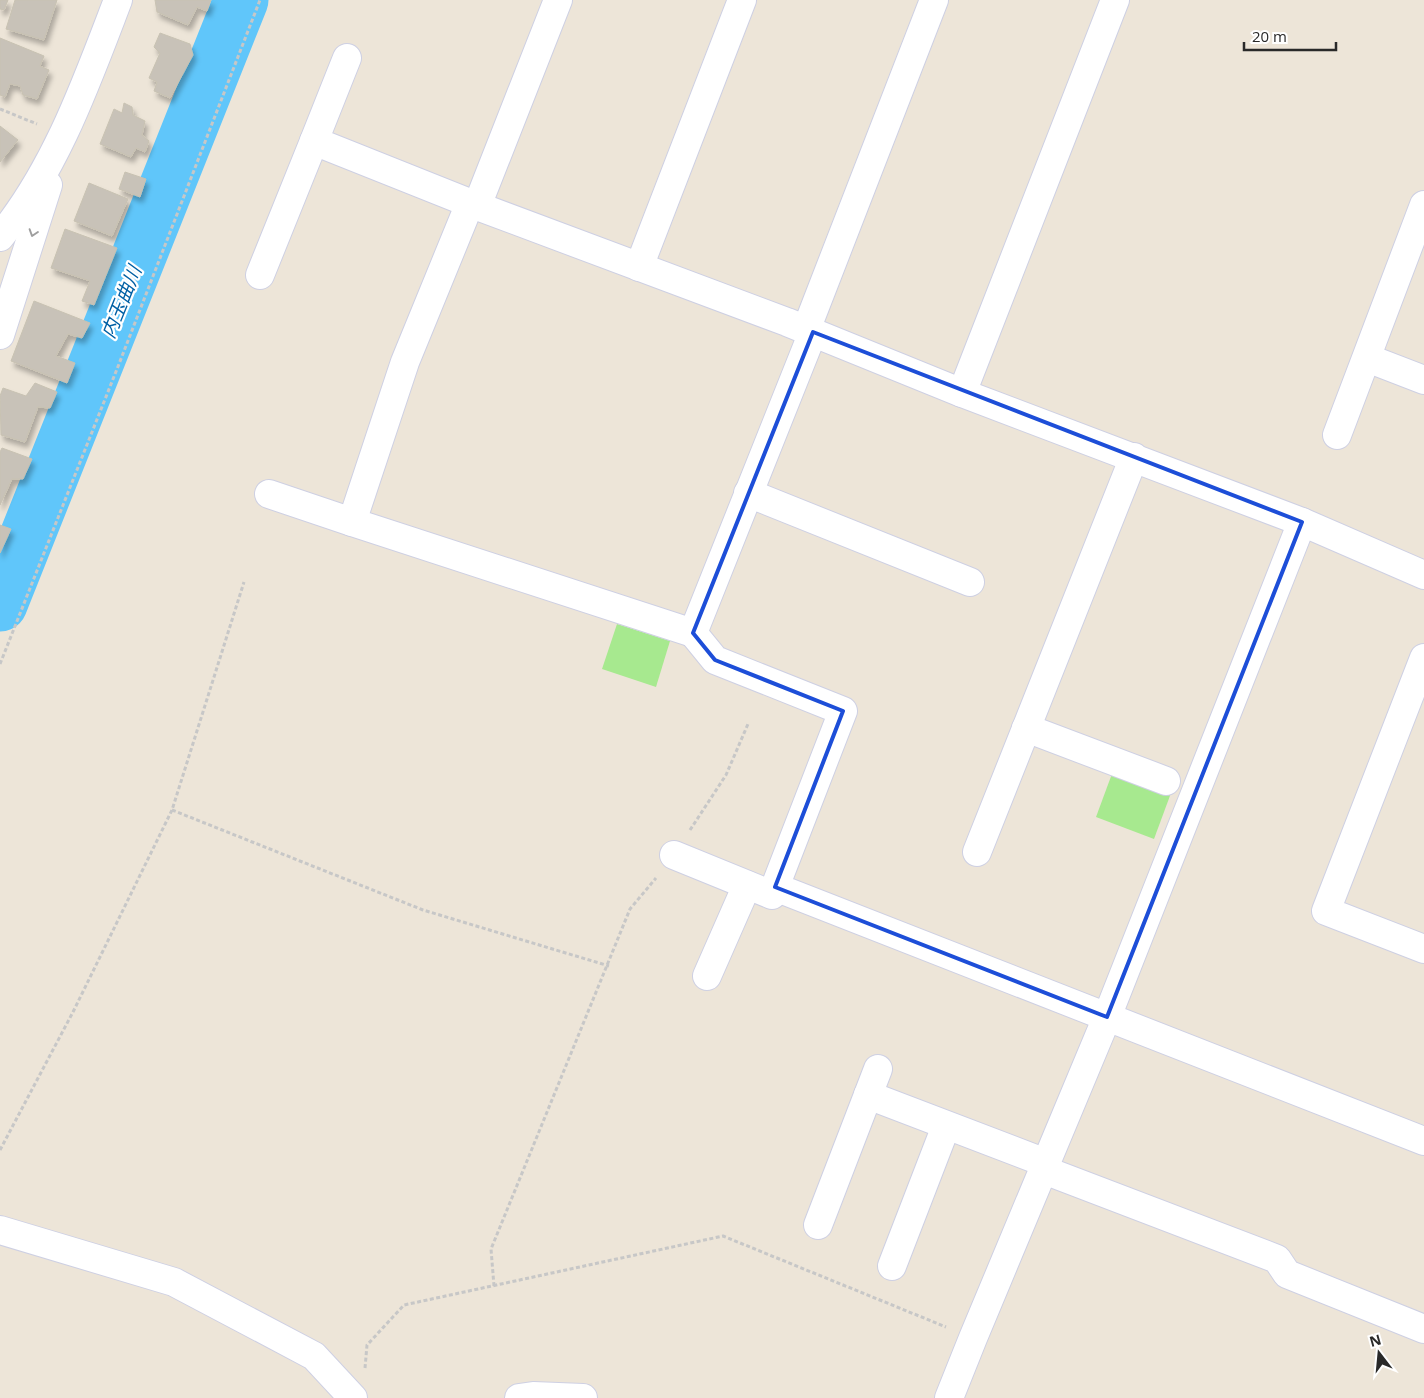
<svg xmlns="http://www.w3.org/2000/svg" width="1424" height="1398" font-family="'Open Sans','Noto Sans JP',sans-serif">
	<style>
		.green { fill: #a7e98f }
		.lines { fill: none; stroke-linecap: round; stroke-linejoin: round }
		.river { stroke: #60c6fa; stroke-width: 55 }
		.building { fill: #c8c2b8; stroke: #c8c2b2; filter: url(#shadow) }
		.minor-casing { stroke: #ced0e3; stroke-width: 30 }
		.path { stroke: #c7c7c7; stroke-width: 3; stroke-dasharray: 4 2.5; stroke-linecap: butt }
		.minor { stroke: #fff; stroke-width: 28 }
		.oneway { stroke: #9f9f9f }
		.marked { fill: none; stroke: #1d4ed8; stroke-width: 4; stroke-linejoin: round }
		.labels { text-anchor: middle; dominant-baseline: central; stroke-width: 4.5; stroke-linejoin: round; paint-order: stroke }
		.water-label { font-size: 19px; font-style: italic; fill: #0160a4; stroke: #fff }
	</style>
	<defs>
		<filter id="shadow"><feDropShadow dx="3" dy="5.5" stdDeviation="2.5" flood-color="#0004"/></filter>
	</defs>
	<rect width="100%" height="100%" fill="#ede5d8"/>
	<g class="green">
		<path d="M617 624 670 641 656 687 602 669Z"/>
		<path d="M1113 771 1171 793 1154 839 1096 817Z"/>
	</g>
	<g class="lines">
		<path class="river" d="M0 604 241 0"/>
	</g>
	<g class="building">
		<path d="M0 0H8L4 10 0 9Z"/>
		<path d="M15 0H57L44 40 6 29Z"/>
		<path d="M155 0H211L207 11 197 7 188 25 157 12Z"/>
		<path d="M160 33 190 44 193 55 170 98 154 91 157 82 149 78 160 53 154 47Z"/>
		<path d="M0 38 44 56 40 66 49 70 37 99 23 95 20 86 10 84 5 97 0 95Z"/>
		<path d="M124 103 132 107 133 115 145 121 142 135 149 141 145 152 136 148 131 157 100 144 114 109 122 113Z"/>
		<path d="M0 126 18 140 0 162Z"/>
		<path d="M125 172 146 179 140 197 119 189Z"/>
		<path d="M89 183 128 199 112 236 74 221Z"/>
		<path d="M65 229 117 248 94 305 82 301 90 281 51 268Z"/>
		<path d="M34 301 90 323 82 338 68 334 56 356 75 363 67 383 11 361Z"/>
		<path d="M35 383 57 392 50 408 38 407 25 442 1 435 0 396 3 388 26 396Z"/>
		<path d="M2 448 32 459 23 479H12L0 505V452Z"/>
		<path d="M0 525 11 529 0 553Z"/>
	</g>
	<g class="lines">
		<g class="minor-casing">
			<g id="minor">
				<path d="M347 58 314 141 477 206 787 322 962 393 1302 522 1424 575"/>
				<path d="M470 203 405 362 352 522 693 633"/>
				<path d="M477 206 558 0"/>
				<path d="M0 237C56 169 87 81 118 0"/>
				<path d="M639 267 742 0"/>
				<path d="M260 275 314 141"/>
				<path d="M806 330 934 0"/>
				<path d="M813 332 693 633 715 660 843 711 775 887 1424 1141"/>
				<path d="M0 335 48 185"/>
				<path d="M1367 358 1424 380"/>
				<path d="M962 393 1115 0"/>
				<path d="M1337 435 1424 205"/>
				<path d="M748 493 970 582"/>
				<path d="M269 494 352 522"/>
				<path d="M1424 658 1326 911 1424 949"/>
				<path d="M1026 728 1166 781"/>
				<path d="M977 852 1134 457"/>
				<path d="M674 855 772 895 775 887"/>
				<path d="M707 976 747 885"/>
				<path d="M868 1095 1046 1163"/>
				<path d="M1044 1170 1277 1259 1287 1274 1424 1329"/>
				<path d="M818 1225 878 1069"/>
				<path d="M0 1230 174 1282 314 1356 353 1398"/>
				<path d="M892 1266 946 1126"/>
				<path d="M519 1398 533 1396 583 1398"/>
				<path d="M949 1398 973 1338 1107 1017 1302 522"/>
			</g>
		</g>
		<g class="path">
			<path d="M0 109 37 124"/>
			<path d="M0 664 119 364 260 0"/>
			<path d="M172 810 423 910 609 966"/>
			<path d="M690 830 726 775 748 724"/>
			<path d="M0 1150 73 1012 172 810 244 582"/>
			<path d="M494 1286 491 1249 630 909 656 878"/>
			<path d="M365 1368 367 1345 404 1305 723 1236 946 1327"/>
		</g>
		<use href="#minor" class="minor"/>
	</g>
	<defs><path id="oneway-chevron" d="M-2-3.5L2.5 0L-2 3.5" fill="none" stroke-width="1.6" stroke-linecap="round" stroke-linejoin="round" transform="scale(1.25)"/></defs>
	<use class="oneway" href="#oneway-chevron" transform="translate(33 233) rotate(108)"/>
	<path class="marked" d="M813 332 1302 522 1107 1017 775 887 843 711 715 660 693 633Z"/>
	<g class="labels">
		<g class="water-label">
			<text transform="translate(121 302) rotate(-68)">内玉曲川</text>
		</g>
	</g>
	<g transform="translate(1379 1353) rotate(344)" stroke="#ffffff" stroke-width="4" paint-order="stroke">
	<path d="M0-4L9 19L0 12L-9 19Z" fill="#292929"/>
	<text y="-8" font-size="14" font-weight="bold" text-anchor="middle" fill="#292929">N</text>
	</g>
	<path d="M1244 42v8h92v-8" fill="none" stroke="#292929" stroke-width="2.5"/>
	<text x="1252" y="42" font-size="15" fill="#292929" stroke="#ffffff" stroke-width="4" paint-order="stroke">20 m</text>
</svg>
